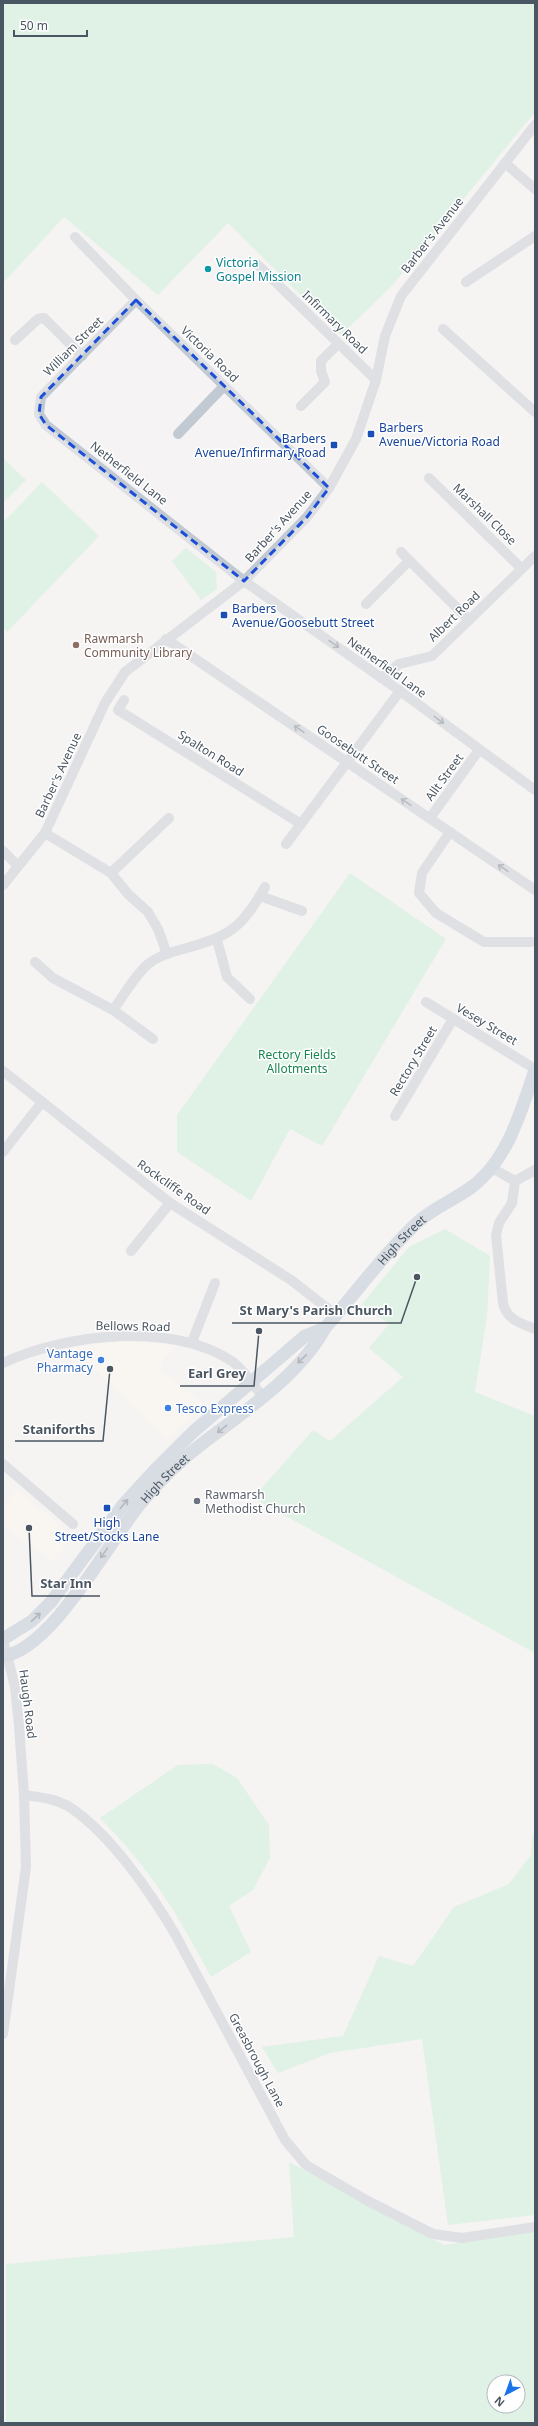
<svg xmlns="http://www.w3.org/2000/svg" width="538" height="2426" font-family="'Noto Sans',sans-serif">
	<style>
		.commercial { fill: #fdf9ef }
		.green { fill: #c3f1d5; fill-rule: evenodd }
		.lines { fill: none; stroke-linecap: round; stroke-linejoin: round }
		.minor { stroke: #c1cad2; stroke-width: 10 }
		.major { stroke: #b3c2d1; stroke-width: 13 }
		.oneway { stroke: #6e7983 }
		.oneway2 { stroke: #64717d }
		.marked { fill: none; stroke: #1d4ed8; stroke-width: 3; stroke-dasharray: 8 5; stroke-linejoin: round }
		.culture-dot { fill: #0f9aa8; stroke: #fff; stroke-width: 1.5 }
		.transit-dot { fill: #1a4fb4; stroke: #fff; stroke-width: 1.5 }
		.education-dot { fill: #8d6e63; stroke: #fff; stroke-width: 1.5 }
		.shop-dot { fill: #3f7fe0; stroke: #fff; stroke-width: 1.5 }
		.worship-dot { fill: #6b7280; stroke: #fff; stroke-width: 1.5 }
		.labels { text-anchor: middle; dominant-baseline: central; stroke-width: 3; stroke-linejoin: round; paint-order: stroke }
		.street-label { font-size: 12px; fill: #4a5661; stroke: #fff }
		.culture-label { font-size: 12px; fill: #0d838f; stroke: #fff; text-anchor: start }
		.transit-label { font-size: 12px; fill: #164399; stroke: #fff; text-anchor: start }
		.education-label { font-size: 12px; fill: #785e54; stroke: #fff; text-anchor: start }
		.park-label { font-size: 12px; fill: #17864f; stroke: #fff }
		.shop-label { font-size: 12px; fill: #366cbe; stroke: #fff; text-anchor: end }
		.worship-label { font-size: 12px; fill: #5b616d; stroke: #fff; text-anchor: start }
		.leader { fill: none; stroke: #4a5661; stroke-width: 1.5 }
		.callout-dot { fill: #4a5661; stroke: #fff; stroke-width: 1.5 }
		.callout-label { font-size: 13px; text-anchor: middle; font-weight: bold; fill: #4a5661; stroke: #fff; stroke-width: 3; stroke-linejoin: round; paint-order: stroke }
	</style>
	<rect width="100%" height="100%" fill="#f5f3f3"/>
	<g class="commercial">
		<path d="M126 1341 176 1346 160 1364 163 1367 160 1370 205 1405 167 1439 72 1348Z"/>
		<path d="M17 1489 71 1535 55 1562 3 1527V1507Z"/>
	</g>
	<g class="green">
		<path d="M3 3H535V112L391 287 341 335 228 223 158 295 64 217 3 283Z"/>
		<path d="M3 458 26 480 3 503Z"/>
		<path d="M42 482 99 536 7 632 3 628V523Z"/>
		<path d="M186 548 216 572 217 589 201 600 172 561Z"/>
		<path d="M350 873 446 939 322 1146 290 1129 251 1201 177 1152V1115Z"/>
		<path d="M445 1229 490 1256 487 1316 475 1392 535 1416V1653L253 1498 313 1430 330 1441 403 1377 369 1348 389 1324 362 1304 409 1247Z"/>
		<path d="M213 1764 237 1778 269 1825 270 1858 253 1890 229 1906 251 1952 211 1977C179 1916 149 1867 100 1818L178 1765Z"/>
		<path d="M535 1830V2215L448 2225 422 2039 330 2053 278 2073 262 2047 343 2036 379 1956 413 1966 454 1907 509 1884 531 1855 532 1837Z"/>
		<path d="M289 2162 444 2245 535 2232V2423H6V2264L294 2237ZM494 2382H518V2406H494Z"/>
	</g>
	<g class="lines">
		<g class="minor">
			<path d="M505 163 535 189"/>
			<path d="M75 237 136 300 329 488"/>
			<path d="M258 265 376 380"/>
			<path d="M466 282 535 236"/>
			<path d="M136 300 41 397 39 414 46 425 244 581 400 691 535 790"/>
			<path d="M443 329 535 412"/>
			<path d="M15 340 38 319 44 318 82 356"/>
			<path d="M301 406 325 382 321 371V361L338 344"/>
			<path d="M178 434 224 386"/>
			<path d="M429 478 522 569"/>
			<path d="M401 552 469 620"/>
			<path d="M366 604 409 561"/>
			<path d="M166 639 535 890"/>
			<path d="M381 678 399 664 432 656 535 556"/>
			<path d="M124 700 118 710 301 824"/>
			<path d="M430 818 479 750"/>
			<path d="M450 832 422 873 419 893 436 913 484 942H531"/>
			<path d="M45 833 111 873 128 894 148 912 158 929 167 954"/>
			<path d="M286 844 400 691"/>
			<path d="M3 851 18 866"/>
			<path d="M111 873 169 818"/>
			<path d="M3 885 45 833 105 703 125 672 244 581 307 517 329 488 356 439 376 380 385 336 401 296 535 125"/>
			<path d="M260 896 302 911"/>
			<path d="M217 940 227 977 250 999"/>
			<path d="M35 962 53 978 113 1010 153 1039"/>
			<path d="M426 1002 535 1069"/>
			<path d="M113 1010C124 995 134 977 147 965 157 956 171 952 183 949 230 936 241 929 265 887"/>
			<path d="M3 1071 170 1203 291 1280 336 1315"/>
			<path d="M395 1116 453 1019"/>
			<path d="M3 1152 42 1102"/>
			<path d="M492 1168 515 1181 535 1170"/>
			<path d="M515 1181 512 1203 499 1223 496 1235 503 1303C507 1320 520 1323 535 1329"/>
			<path d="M131 1251 170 1203"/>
			<path d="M192 1342 215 1283"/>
			<path d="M3 1363C64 1334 175 1321 233 1362 245 1371 254 1386 263 1397"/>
			<path d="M3 1464 73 1524"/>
			<path d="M24 1795C40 1797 57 1799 71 1808 111 1835 151 1893 175 1934L285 2140 306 2165 368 2201 433 2234 462 2238 535 2227"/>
			<path d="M3 2034 26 1867 24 1795 19 1726 15 1687 3 1639"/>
		</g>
		<g class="major">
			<path d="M3 1639 32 1621 51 1602 123 1505 156 1469 193 1432 305 1336 325 1328"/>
			<path id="s1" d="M3 1656C51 1650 109 1542 140 1504 159 1481 179 1461 203 1443 245 1411 300 1375 325 1328 355 1294 386 1251 419 1221 435 1207 456 1199 473 1186 508 1159 521 1111 535 1070"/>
		</g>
	</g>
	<defs><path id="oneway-shaft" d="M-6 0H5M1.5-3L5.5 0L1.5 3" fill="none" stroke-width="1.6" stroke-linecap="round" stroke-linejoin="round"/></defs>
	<g class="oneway">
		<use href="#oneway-shaft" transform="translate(334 644) rotate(35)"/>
		<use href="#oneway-shaft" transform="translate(439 720) rotate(37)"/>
		<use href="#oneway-shaft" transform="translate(299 729) rotate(-146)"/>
		<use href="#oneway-shaft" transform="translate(406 802) rotate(-146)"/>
		<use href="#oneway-shaft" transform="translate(503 868) rotate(-146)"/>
	</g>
	<g class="oneway2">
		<use href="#oneway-shaft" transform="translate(302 1359) rotate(136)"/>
		<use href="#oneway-shaft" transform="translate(222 1429) rotate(142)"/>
		<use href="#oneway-shaft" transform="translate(124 1504) rotate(-50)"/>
		<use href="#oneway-shaft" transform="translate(104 1553) rotate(125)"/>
		<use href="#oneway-shaft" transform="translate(36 1617) rotate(-43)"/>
	</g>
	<path d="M0 0H538V2426H0ZM136 300 329 488 307 517 244 581 46 425 39 414 41 397Z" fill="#f5f3f3" fill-opacity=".55" fill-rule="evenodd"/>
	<path class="marked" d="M136 300 329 488 307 517 244 581 46 425 39 414 41 397Z"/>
	<circle class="culture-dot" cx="208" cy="269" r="4"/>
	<g class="transit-dot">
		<rect x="367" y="430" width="8" height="8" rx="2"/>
		<rect x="330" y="441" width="8" height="8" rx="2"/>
		<rect x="220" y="611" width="8" height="8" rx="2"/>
		<rect x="103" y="1504" width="8" height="8" rx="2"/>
	</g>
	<circle class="education-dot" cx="76" cy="645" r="4"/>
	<g class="shop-dot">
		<circle cx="101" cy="1360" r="4"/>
		<circle cx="168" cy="1408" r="4"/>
	</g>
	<circle class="worship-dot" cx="197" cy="1501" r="4"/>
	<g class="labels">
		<g class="street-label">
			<text transform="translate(432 235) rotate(-52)">Barber's Avenue</text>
			<text transform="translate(335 322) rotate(44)">Infirmary Road</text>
			<text transform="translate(73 346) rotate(-45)">William Street</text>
			<text transform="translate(210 354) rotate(44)">Victoria Road</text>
			<text transform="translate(129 473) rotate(38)">Netherfield Lane</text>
			<text transform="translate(485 514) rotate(44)">Marshall Close</text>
			<text transform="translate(278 526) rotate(-48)">Barber's Avenue</text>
			<text transform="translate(454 616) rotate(-44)">Albert Road</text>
			<text transform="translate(387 667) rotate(36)">Netherfield Lane</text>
			<text transform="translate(211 753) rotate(32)">Spalton Road</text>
			<text transform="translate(358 754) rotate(34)">Goosebutt Street</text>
			<text transform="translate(58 775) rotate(-65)">Barber's Avenue</text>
			<text transform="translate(444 777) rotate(-54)">Allt Street</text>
			<text transform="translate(487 1024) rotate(31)">Vesey Street</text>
			<text transform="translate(413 1061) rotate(-59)">Rectory Street</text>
			<text transform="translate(174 1187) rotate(35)">Rockcliffe Road</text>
			<text stroke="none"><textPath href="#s1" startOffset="582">High Street</textPath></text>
			<text transform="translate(133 1326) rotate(1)">Bellows Road</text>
			<text stroke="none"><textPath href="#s1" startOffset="244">High Street</textPath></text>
			<text transform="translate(28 1704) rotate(83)">Haugh Road</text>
			<text transform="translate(257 2060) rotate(62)">Greasbrough Lane</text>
		</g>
		<g class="culture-label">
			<text x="216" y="262">Victoria<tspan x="216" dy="14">Gospel Mission</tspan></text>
		</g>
		<g class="transit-label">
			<text x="379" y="427">Barbers<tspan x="379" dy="14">Avenue/Victoria Road</tspan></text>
			<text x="326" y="438" text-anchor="end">Barbers<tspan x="326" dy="14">Avenue/Infirmary Road</tspan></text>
			<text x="232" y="608">Barbers<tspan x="232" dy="14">Avenue/Goosebutt Street</tspan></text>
			<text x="107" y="1522" text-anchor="middle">High<tspan x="107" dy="14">Street/Stocks Lane</tspan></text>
		</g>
		<g class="education-label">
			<text x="84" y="638">Rawmarsh<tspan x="84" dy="14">Community Library</tspan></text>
		</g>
		<g class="park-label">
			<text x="297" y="1054">Rectory Fields<tspan x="297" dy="14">Allotments</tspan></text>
		</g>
		<g class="shop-label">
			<text x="93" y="1353">Vantage<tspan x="93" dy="14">Pharmacy</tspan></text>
			<text x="176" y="1408" text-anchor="start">Tesco Express</text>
		</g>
		<g class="worship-label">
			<text x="205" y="1494">Rawmarsh<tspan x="205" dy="14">Methodist Church</tspan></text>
		</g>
	</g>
	<path class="leader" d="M417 1277L401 1323H232M259 1331L254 1386H180M110 1369L103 1441H15M29 1528L32 1596H100"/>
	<g class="callout-dot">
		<circle cx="417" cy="1277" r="4"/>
		<circle cx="259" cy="1331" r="4"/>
		<circle cx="110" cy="1369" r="4"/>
		<circle cx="29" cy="1528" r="4"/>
	</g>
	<g class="callout-label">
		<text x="316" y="1315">St Mary's Parish Church</text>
		<text x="217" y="1378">Earl Grey</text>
		<text x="59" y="1434">Staniforths</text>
		<text x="66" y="1588">Star Inn</text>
	</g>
	<rect width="538" height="2426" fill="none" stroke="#4a5661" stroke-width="8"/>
	<g transform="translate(506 2394) rotate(221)"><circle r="19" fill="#ffffff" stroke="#b7bbc0"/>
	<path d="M0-3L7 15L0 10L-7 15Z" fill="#1a73e8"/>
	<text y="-6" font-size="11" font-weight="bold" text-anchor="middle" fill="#4a5661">N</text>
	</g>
	<path d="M14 30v6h73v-6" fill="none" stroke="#4a5661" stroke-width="2"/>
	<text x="20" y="30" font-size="12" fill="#4a5661" stroke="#ffffff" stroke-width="3" paint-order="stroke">50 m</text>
</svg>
